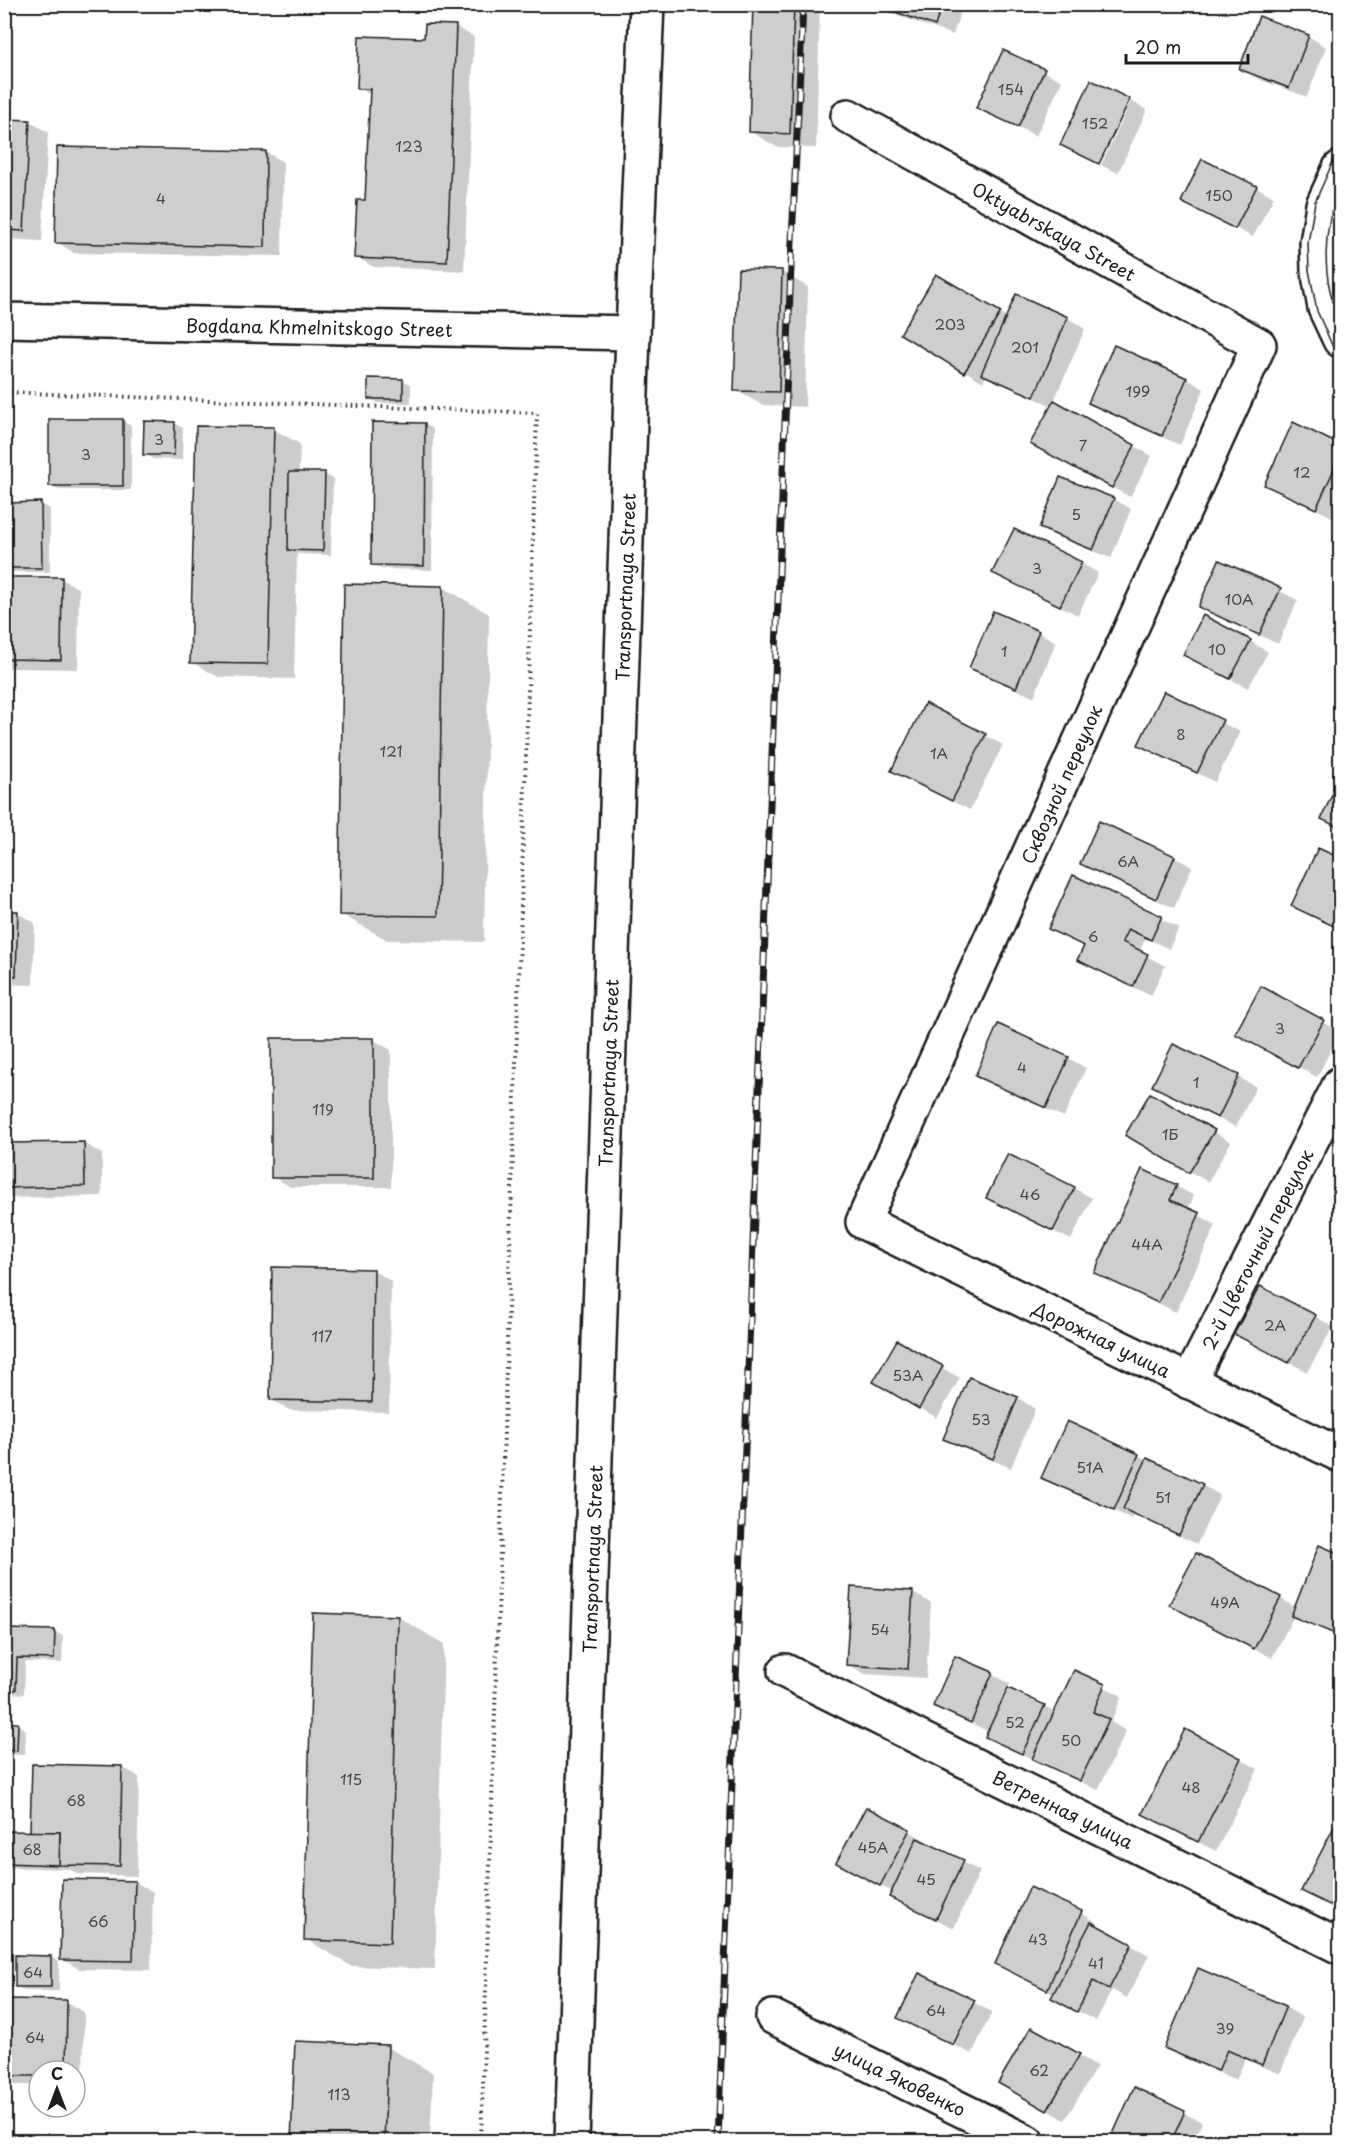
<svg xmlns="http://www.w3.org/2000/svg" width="1345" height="2146" font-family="'Playpen Sans',sans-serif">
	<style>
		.shadow { fill: #0003 }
		.building { fill: #cecece; stroke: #1c1c1c; stroke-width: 1.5 }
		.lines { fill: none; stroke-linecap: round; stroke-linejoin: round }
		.minor-casing { stroke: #1c1c1c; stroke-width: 38 }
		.primary-casing { stroke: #1c1c1c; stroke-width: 38 }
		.path { stroke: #1c1c1c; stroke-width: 4; stroke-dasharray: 1.5 4.5; stroke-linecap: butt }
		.minor { stroke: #fff; stroke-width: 33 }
		.primary { stroke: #fff; stroke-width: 33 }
		.tram { stroke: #1c1c1c; stroke-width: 1.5 }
		.rail-casing { stroke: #1c1c1c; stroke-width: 7 }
		.rail { stroke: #fff; stroke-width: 4.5; stroke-dasharray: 14; stroke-linecap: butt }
		.labels { text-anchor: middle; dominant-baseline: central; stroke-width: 4.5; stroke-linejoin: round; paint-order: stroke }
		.number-label { font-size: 15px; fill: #484848 }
		.street-label { font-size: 18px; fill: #1c1c1c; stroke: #fff }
	</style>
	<rect width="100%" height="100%" fill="#fff"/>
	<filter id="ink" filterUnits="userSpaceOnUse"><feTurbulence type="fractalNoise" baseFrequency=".0167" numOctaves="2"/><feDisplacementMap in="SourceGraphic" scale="12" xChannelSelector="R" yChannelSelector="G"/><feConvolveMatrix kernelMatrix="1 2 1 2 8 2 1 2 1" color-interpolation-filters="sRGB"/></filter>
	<g filter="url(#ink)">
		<g class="shadow">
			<path d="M755 4H820L816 148 777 147 751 132Z"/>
			<path d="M874 4H963L953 35 887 12Z"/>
			<path d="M1330 4H1340V10Z"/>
			<path d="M456 27 474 37 464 271 374 267 356 257 367 202 371 95 359 88 426 40Z"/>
			<path d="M1308 36 1326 47 1307 97 1258 79 1241 69Z"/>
			<path d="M1004 52 1062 81 1036 136 978 107Z"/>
			<path d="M1131 101 1147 110 1118 173 1101 165Z"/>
			<path d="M4 121 30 122 48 132 42 241 4 239Z"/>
			<path d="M266 152 283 162 282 256 74 253 57 242Z"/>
			<path d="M1256 187 1274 197 1253 237 1201 211Z"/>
			<path d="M739 270 782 272 808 287 805 407 762 405 735 390Z"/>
			<path d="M937 276 1007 318 1017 296 1068 318 1085 329 1054 401 1152 456 1130 497 1050 454 1052 406 986 376 983 382 902 333Z"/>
			<path d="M1187 379 1204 389 1180 445 1108 413 1090 402Z"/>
			<path d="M403 380 411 385V403H378L369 398Z"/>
			<path d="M123 421 131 426V490H59L50 486Z"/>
			<path d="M174 423 183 428 182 460 153 459 145 454Z"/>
			<path d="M425 424 433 429 432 570 381 569 372 564Z"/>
			<path d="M1294 424 1340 446V504L1334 518 1266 484Z"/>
			<path d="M273 429 300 444 299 473 324 474 333 479 331 555 297 554 294 679 218 677 192 662Z"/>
			<path d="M1113 499 1131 509 1111 558 1059 538 1041 527Z"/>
			<path d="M41 504 50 509V572H11L4 568V505Z"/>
			<path d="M1220 562 1298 600 1278 644 1200 607Z"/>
			<path d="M1081 563 1098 573 1078 615 1012 583Z"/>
			<path d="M4 578 62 579 79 589 78 669 4 668Z"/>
			<path d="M346 586 443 587 489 614 484 942 387 940 341 914Z"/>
			<path d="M994 613 1039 632 1056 642 1034 697 989 678 971 668Z"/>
			<path d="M1250 641 1268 652 1248 688 1202 665Z"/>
			<path d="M1165 693 1240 732 1215 782 1140 744Z"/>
			<path d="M926 705 1003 745 970 810 911 781Z"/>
			<path d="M1340 780V828L1323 818Z"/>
			<path d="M1100 823 1175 857 1192 867 1174 908 1099 874 1082 864Z"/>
			<path d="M1319 850 1340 860V929L1293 905Z"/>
			<path d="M1074 877 1179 928 1169 949 1146 938 1139 952 1165 966 1151 996 1079 960 1085 947 1050 928Z"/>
			<path d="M4 913H18L35 923 33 985 4 984Z"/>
			<path d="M1261 988 1340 1032 1317 1077 1255 1043Z"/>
			<path d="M374 1040 391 1050V1187H291L273 1177Z"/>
			<path d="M1068 1058 1086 1068 1064 1117 994 1086 976 1075Z"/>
			<path d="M1238 1077 1256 1087 1236 1127 1172 1096Z"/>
			<path d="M1151 1095 1231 1142 1208 1182 1128 1135Z"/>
			<path d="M84 1143 102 1154V1196L4 1198V1145Z"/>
			<path d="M1176 1186 1194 1196 1188 1209 1216 1225 1176 1312 1096 1273Z"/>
			<path d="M1074 1188 1092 1198 1071 1240 988 1198Z"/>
			<path d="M374 1271 391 1281 389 1412 289 1410 272 1400Z"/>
			<path d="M1315 1316 1333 1327 1307 1372 1254 1343Z"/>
			<path d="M897 1342 960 1378 937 1418 875 1382Z"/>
			<path d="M970 1379 1018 1398 1035 1409 1011 1468 963 1448 945 1438Z"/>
			<path d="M1068 1423 1202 1485 1220 1495 1197 1544 1134 1514 1132 1519 1061 1487 1043 1477Z"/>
			<path d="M1320 1547 1340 1555V1637L1311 1625 1294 1616 1272 1658 1188 1615 1280 1598 1296 1608Z"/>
			<path d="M913 1593 931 1603 926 1678 865 1674 848 1664Z"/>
			<path d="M398 1617 444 1644 435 1969 351 1966 306 1939Z"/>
			<path d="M4 1631 54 1632 63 1636 62 1663 25 1662 24 1694 4 1693Z"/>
			<path d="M956 1658 993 1674 1010 1684 1008 1689 1056 1712 1075 1672 1122 1696 1111 1722 1126 1731 1098 1790 1005 1746 987 1736 989 1732 935 1705Z"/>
			<path d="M4 1725H18L26 1730 25 1755 4 1754Z"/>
			<path d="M1240 1759 1258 1769 1216 1851 1161 1824Z"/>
			<path d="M122 1767 139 1777 137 1876 78 1874 69 1869 4 1867V1832L32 1833Z"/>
			<path d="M1336 1827 1340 1830V1910L1321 1900Z"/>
			<path d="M909 1831 926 1841 925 1843 980 1871 954 1928 909 1906 891 1896 893 1892 856 1873Z"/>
			<path d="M135 1882 153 1892 151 1970 79 1969 62 1959Z"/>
			<path d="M1081 1913 1098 1923 1097 1927 1149 1955 1127 1998 1112 1990 1096 2021 1071 2008 1055 1994 997 1964Z"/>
			<path d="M4 1957 10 1960 9 1989 4 1988Z"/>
			<path d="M51 1957 59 1962V1991H25L16 1986Z"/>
			<path d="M1199 1970 1286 2007 1303 2018 1280 2074 1245 2059 1236 2080 1184 2058 1166 2048Z"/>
			<path d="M920 1975 992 2012 972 2054 899 2018Z"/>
			<path d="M4 2001 66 2002 84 2012 83 2086H75V2071H39V2085H4Z"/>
			<path d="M1032 2029 1097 2066 1065 2120 1000 2083Z"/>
			<path d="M387 2047 433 2073 430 2142H292Z"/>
			<path d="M1134 2089 1202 2122 1194 2142H1128L1115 2134Z"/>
		</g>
		<g class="building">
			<path d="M753 4H794L790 134 749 132Z"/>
			<path d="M873 4H942L935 26Z"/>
			<path d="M1259 16 1309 35 1289 88 1239 69Z"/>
			<path d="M425 24 456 25 447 262 354 258 357 200H365L370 89H357L359 36 424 38Z"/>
			<path d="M1003 50 1045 69 1018 127 976 108Z"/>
			<path d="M1091 80 1130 99 1099 164 1060 145Z"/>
			<path d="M4 119 30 120 24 231 4 230Z"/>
			<path d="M57 147 266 151 265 247 55 243Z"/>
			<path d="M1202 159 1257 186 1235 229 1181 202Z"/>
			<path d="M738 269 782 270 779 392 734 391Z"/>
			<path d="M936 274 1001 312 964 373 900 334Z"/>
			<path d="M1016 294 1068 317 1034 397 981 374Z"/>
			<path d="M1114 345 1187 378 1162 436 1088 403Z"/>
			<path d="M368 378 403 379V399H368Z"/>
			<path d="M1054 400 1135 445 1112 488 1030 444Z"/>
			<rect x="49" y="419" width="74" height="67"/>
			<path d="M144 421 175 422 174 455H143Z"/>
			<path d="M372 422 425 423 424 566 371 565Z"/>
			<path d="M1293 422 1340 445V456L1316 509 1264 485Z"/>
			<path d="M196 426 274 427 268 664 190 663Z"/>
			<path d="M289 472H325L323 551 288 550Z"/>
			<path d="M1060 477 1114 498 1093 550 1039 528Z"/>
			<path d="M41 502 42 568H4V503Z"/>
			<path d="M1014 529 1082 562 1060 606 992 573Z"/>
			<path d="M1219 560 1281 588 1259 635 1198 607Z"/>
			<path d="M4 577H62L61 660 4 659Z"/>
			<path d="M344 584 443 586 438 916 339 915Z"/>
			<path d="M993 611 1039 631 1016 688 969 668Z"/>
			<path d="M1203 615 1251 640 1230 679 1183 655Z"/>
			<path d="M1164 691 1223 720 1197 773 1138 745Z"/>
			<path d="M925 703 986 734 952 801 891 771Z"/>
			<path d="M1340 777V828L1321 819Z"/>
			<path d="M1099 821 1175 856 1156 899 1080 864Z"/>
			<path d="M1318 848 1340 858V929L1291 906Z"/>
			<path d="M1073 875 1162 916 1151 940 1128 929 1122 942 1148 954 1133 987 1077 960 1084 946 1048 929Z"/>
			<path d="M4 911H18L16 976H4Z"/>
			<path d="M1261 986 1324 1020 1298 1068 1235 1034Z"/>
			<path d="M998 1024 1069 1057 1046 1108 975 1076Z"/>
			<rect x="271" y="1038" width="103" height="140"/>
			<path d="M1173 1044 1239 1075 1218 1118 1152 1086Z"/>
			<path d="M1150 1093 1215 1130 1189 1173 1125 1135Z"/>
			<path d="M84 1142 85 1186 4 1188V1143Z"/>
			<path d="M1008 1154 1075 1187 1053 1231 986 1198Z"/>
			<path d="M1142 1169 1177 1185 1170 1200 1200 1213 1158 1303 1094 1273Z"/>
			<path d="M272 1267 374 1269 372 1402 270 1400Z"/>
			<path d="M1260 1286 1316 1315 1289 1363 1234 1334Z"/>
			<path d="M897 1340 943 1366 919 1409 873 1382Z"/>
			<path d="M969 1377 1018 1397 993 1459 943 1439Z"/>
			<path d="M1067 1421 1139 1454 1114 1510 1041 1478Z"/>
			<path d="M1147 1458 1203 1484 1179 1535 1123 1509Z"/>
			<path d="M1319 1545 1340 1554V1636L1291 1616Z"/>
			<path d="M1196 1553 1281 1597 1254 1649 1169 1605Z"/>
			<path d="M851 1587 913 1591 908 1669 846 1665Z"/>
			<path d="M313 1613 398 1616 390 1943 304 1940Z"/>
			<path d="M4 1629 55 1630 54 1659 17 1658 16 1690H4Z"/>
			<path d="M955 1656 993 1672 971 1723 933 1706Z"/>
			<path d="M1074 1670 1105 1684 1093 1712 1109 1719 1080 1781 1032 1759Z"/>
			<path d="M1008 1688 1045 1705 1022 1754 985 1737Z"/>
			<path d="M4 1723H18L17 1751 4 1750Z"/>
			<path d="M1185 1729 1241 1758 1198 1842 1142 1814Z"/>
			<path d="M32 1764 122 1766 120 1866 59 1865 60 1832H30Z"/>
			<path d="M866 1807 910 1829 880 1886 836 1863Z"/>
			<path d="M1335 1825 1340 1828V1910L1301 1891Z"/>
			<path d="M4 1831 60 1832 59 1865 4 1863Z"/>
			<path d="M917 1838 964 1860 936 1919 889 1897Z"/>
			<path d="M62 1879 135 1881 133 1961 60 1960Z"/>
			<path d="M1030 1887 1082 1911 1047 1990 995 1964Z"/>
			<path d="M1091 1922 1132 1944 1109 1989 1093 1981 1077 2012 1051 1998Z"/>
			<path d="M15 1955 51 1956V1987H15Z"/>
			<path d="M1198 1968 1286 2006 1262 2065 1227 2050 1218 2071 1164 2048Z"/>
			<path d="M919 1973 975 2000 953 2045 897 2018Z"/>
			<path d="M4 1999 67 2000 66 2071H39V2076H4Z"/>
			<path d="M1031 2027 1080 2054 1047 2111 998 2083Z"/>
			<path d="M295 2041 388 2045 384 2142H291Z"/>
			<path d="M1134 2087 1185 2111 1171 2142H1129L1113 2134Z"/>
		</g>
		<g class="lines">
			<g class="minor-casing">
				<g id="minor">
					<path d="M848 116 1259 345 863 1222 1340 1455"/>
					<path d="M1340 168 1323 205 1317 243 1318 269 1325 308 1340 340"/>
					<path d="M4 320 633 333"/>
					<path d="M1189 1382 1340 1084"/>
					<path d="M785 1671 1340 1947"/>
					<path d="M773 2017 1027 2142"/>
				</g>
			</g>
			<g class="primary-casing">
				<path id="primary" d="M572 2142 633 333 647 4"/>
			</g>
			<path class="path" d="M4 392 537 413 481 2142"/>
			<use href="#minor" class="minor"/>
			<use href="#primary" class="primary"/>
			<g class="tram">
				<path d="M1340 146 1315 202 1308 243 1309 270 1317 311 1335 352 1340 357"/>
				<path d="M1340 187C1322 228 1321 279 1340 320"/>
			</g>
			<g class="rail-casing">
				<path id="rail" d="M718 2142 792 241 803 4"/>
			</g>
			<use href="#rail" class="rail"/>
		</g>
	</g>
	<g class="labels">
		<g class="number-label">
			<text x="1011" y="88">154</text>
			<text x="1095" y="122">152</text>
			<text x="409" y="145">123</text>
			<text x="1219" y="194">150</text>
			<text x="161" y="197">4</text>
			<text x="950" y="323">203</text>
			<text x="1025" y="346">201</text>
			<text x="1138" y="390">199</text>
			<text x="159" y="438">3</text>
			<text x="1083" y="444">7</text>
			<text x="86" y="453">3</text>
			<text x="1302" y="471">12</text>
			<text x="1076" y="513">5</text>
			<text x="1037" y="567">3</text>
			<text x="1239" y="598">10А</text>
			<text x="1217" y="648">10</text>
			<text x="1004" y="650">1</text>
			<text x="1181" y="733">8</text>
			<text x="391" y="750">121</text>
			<text x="939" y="752">1А</text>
			<text x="1128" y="860">6А</text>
			<text x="1093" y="935">6</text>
			<text x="1280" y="1027">3</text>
			<text x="1022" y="1066">4</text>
			<text x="1196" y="1081">1</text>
			<text x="323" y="1108">119</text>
			<text x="1170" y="1133">1Б</text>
			<text x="1030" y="1193">46</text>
			<text x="1147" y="1243">44А</text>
			<text x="1275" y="1324">2А</text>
			<text x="322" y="1335">117</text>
			<text x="908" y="1374">53А</text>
			<text x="981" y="1418">53</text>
			<text x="1090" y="1466">51А</text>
			<text x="1163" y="1496">51</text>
			<text x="1225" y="1601">49А</text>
			<text x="880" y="1628">54</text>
			<text x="1015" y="1721">52</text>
			<text x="1071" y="1739">50</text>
			<text x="351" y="1778">115</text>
			<text x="1191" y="1786">48</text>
			<text x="76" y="1799">68</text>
			<text x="873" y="1846">45А</text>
			<text x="32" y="1848">68</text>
			<text x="926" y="1878">45</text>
			<text x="98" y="1920">66</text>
			<text x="1038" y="1938">43</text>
			<text x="1096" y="1962">41</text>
			<text x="33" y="1971">64</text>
			<text x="936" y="2009">64</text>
			<text x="1225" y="2027">39</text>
			<text x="35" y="2036">64</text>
			<text x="1039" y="2069">62</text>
			<text x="339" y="2093">113</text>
		</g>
		<g class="street-label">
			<text transform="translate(1054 231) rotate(29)">Oktyabrskaya Street</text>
			<text transform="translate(319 327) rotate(1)">Bogdana Khmelnitskogo Street</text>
			<text transform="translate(625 587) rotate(-88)">Transportnaya Street</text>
			<text transform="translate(1061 784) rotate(-66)">Сквозной переулок</text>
			<text transform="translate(608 1073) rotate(-88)">Transportnaya Street</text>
			<text transform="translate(1257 1249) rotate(-63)">2-й Цветочный переулок</text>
			<text transform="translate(1102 1339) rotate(26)">Дорожная улица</text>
			<text transform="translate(592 1559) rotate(-88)">Transportnaya Street</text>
			<text transform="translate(1063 1809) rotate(26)">Ветренная улица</text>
			<text transform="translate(900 2079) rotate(26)">улица Яковенко</text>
		</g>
	</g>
	<rect width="1345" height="2146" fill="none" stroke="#fff" stroke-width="24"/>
	<rect x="12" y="12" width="1321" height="2122" fill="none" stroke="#1c1c1c" stroke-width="2" filter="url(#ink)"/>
	<g transform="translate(57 2089)"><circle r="28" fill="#ffffff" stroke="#a4a4a4" stroke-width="1.5"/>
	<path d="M0-4.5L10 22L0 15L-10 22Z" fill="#1c1c1c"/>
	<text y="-9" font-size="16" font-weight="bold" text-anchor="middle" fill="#1c1c1c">С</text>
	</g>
	<path d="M1126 54v9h122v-9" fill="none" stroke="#1c1c1c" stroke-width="3"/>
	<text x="1135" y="54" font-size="18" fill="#1c1c1c" stroke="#ffffff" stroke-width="4.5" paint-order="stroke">20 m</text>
</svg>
